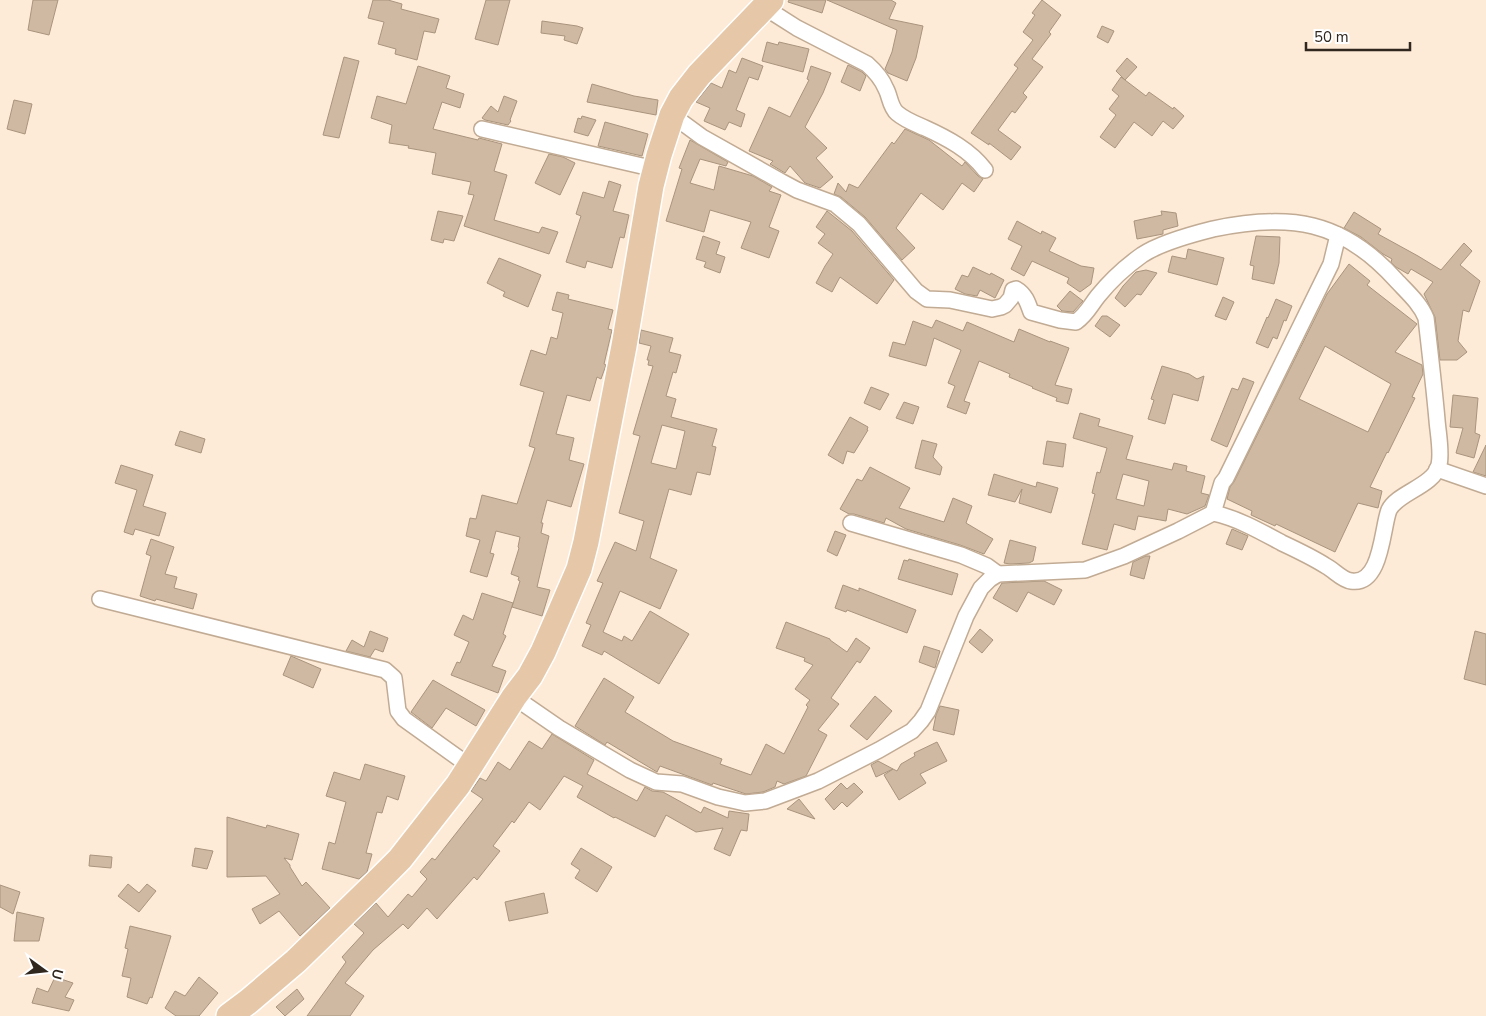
<svg xmlns="http://www.w3.org/2000/svg" width="1486" height="1016" font-family="'Nunito Sans',sans-serif">
	<style>
		.building { fill: #d0b9a3; stroke: #a9947e; fill-rule: evenodd }
		.lines { fill: none; stroke-linecap: round; stroke-linejoin: round }
		.street-casing { stroke: #c1ab94; stroke-width: 18 }
		.primary-casing { stroke: #fff; stroke-width: 28 }
		.street { stroke: #fff; stroke-width: 15 }
		.primary { stroke: #e6c8a8; stroke-width: 25 }
	</style>
	<rect width="100%" height="100%" fill="#fdead7"/>
	<g class="building">
		<path d="M33 0H58L49 35 28 30Z"/>
		<path d="M373 0H388L402 4 401 9 439 19 435 33 424 31 417 60 395 54 396 49 378 44 384 22 368 18Z"/>
		<path d="M486 0H510L498 45 475 39Z"/>
		<path d="M789 0H826L822 13 788 2Z"/>
		<path d="M827 0H891L896 3 889 19 923 26 916 58 907 81 888 73 885 69 892 52 897 30Z"/>
		<path d="M1042 0 1061 15 1049 32 1051 34 1032 59 1043 67 1023 93 1027 97 1015 113 1012 111 998 130 1021 147 1011 160 989 143V145L971 133 1018 68 1014 65 1033 40 1023 32 1035 15 1032 13Z"/>
		<path d="M542 21 577 26 583 28 577 44 564 40 565 36 541 33Z"/>
		<path d="M1102 26 1114 31 1108 43 1097 37Z"/>
		<path d="M767 42 778 45 779 42 809 49 803 72 762 61Z"/>
		<path d="M344 57 359 61 339 138 323 135Z"/>
		<path d="M742 58 763 66 758 80 749 77 736 110 745 114 741 127 729 122 725 130 704 121 710 108 696 102 711 83 722 88 729 70 736 73Z"/>
		<path d="M1127 58 1137 67 1125 80 1116 71Z"/>
		<path d="M848 65 862 72 866 76 860 91 841 82Z"/>
		<path d="M418 66 450 76 446 88 464 94 460 108 442 102 433 129 478 140 479 138 502 144 494 171 507 175 494 220 539 233 542 227 558 232 549 254 464 226 474 195 468 194 471 182 432 174 436 153 408 148 409 146 389 143 392 125 371 118 377 96 406 104Z"/>
		<path d="M811 66 831 73 823 93 805 127 827 148 816 158 833 177 820 188 805 183 790 166 785 173 770 164 773 161 749 151 769 107 790 117 809 80 807 79Z"/>
		<path d="M1121 77 1146 96 1149 92 1173 109 1174 107 1184 116 1173 129 1163 121 1152 136 1134 122 1115 148 1100 137 1116 115 1109 109 1119 96 1112 90Z"/>
		<path d="M592 84 634 96 658 100 656 115 587 102Z"/>
		<path d="M504 96 517 101 510 120 511 121 508 125 485 120 482 118 491 106 498 112Z"/>
		<path d="M14 100 32 104 25 134 7 129Z"/>
		<path d="M582 116 596 120 588 136 574 132 578 118 581 119Z"/>
		<path d="M605 122 648 134 642 156 598 146Z"/>
		<path d="M905 129 929 140 962 166 965 162 978 176 983 179 974 192 962 183 943 210 921 193 896 228 915 248 902 260 865 217 841 197 834 194 838 183 846 192 849 184 858 188 892 142 894 144Z"/>
		<path d="M690 140 728 162 726 166 700 159 690 183 714 190 719 166 753 176 772 187 769 191 781 195 769 227 779 231 769 258 741 248 751 222 710 210 704 232 666 221 682 169 679 168Z"/>
		<path d="M549 154 563 157 575 163 560 195 535 183Z"/>
		<path d="M609 181 621 185 613 211 629 215 624 238 620 237 612 268 587 261 585 268 566 262 581 216 576 214 583 192 604 198Z"/>
		<path d="M438 211 463 216 454 241 444 239 443 243 431 240Z"/>
		<path d="M827 211 852 231 894 280 877 304 840 277 832 292 816 283 825 266 833 254 818 243 825 234 816 227Z"/>
		<path d="M1161 211 1176 213 1178 226 1163 230V234L1137 239 1134 221 1162 215Z"/>
		<path d="M1354 212 1381 229 1378 234 1418 256 1441 270 1464 243 1472 251 1460 265 1480 281 1469 312 1463 310 1458 341 1467 352 1457 360H1440L1435 317 1424 294 1433 282 1411 269 1408 274 1396 267 1391 262 1392 259 1383 254 1361 237 1344 228Z"/>
		<path d="M1017 221 1041 234 1042 231 1056 238 1049 251 1081 266 1094 268 1091 284 1080 292 1067 283 1069 278 1032 261 1024 276 1011 269 1022 246 1008 239Z"/>
		<path d="M703 236 720 242 716 254 725 257 720 273 704 267 706 262 696 259Z"/>
		<path d="M1256 236 1280 237 1279 263 1274 284 1252 279 1254 266 1250 265Z"/>
		<path d="M1188 249 1224 258 1217 285 1168 272 1172 256 1186 259Z"/>
		<path d="M499 258 541 275 528 307 503 296 505 292 487 283Z"/>
		<path d="M1349 264 1370 281 1367 285 1417 324 1395 352 1422 365 1423 374 1412 397 1415 398 1388 453 1387 452 1370 487 1382 491 1378 508 1358 503 1335 552 1276 524 1275 526 1251 515 1252 511 1227 499 1230 487 1234 482 1327 294ZM1325 346 1391 384 1368 432 1299 399Z"/>
		<path d="M973 267 990 275 991 273 1004 280 995 298 980 290 977 296 965 294 955 289 962 275 968 277Z"/>
		<path d="M1146 270 1157 273 1141 295 1137 294 1125 307 1115 298 1123 286 1136 272Z"/>
		<path d="M1070 291 1083 301 1073 312 1062 311 1057 306Z"/>
		<path d="M557 292 569 295 568 299 613 310 608 329 612 330 604 364 606 365 601 379 597 377 590 401 567 395 556 434 574 438 569 460 584 464 571 507 547 500 541 523H543L541 533 549 536 537 587 550 590 542 616 512 607 520 581 518 580 519 577 511 574 519 548 518 547 520 537 496 531 490 553 494 554 487 577 470 572 480 540 466 536 470 518 476 519 482 495 517 504 535 448 529 446 544 392 520 385 531 350 546 355 551 337 557 339 563 313 552 310Z"/>
		<path d="M1223 297 1234 302 1226 320 1215 316Z"/>
		<path d="M1276 299 1292 306 1286 321 1284 320 1277 339 1273 337 1268 348 1256 343 1267 317 1268 318Z"/>
		<path d="M1102 316H1107L1120 325 1110 337 1095 326Z"/>
		<path d="M936 320 963 331 967 322 1014 342 1019 329 1050 342V341L1069 348 1055 385 1072 389 1068 404 1056 401 1057 398 1032 388 1033 387 1009 377 1010 374 979 361 964 401 970 403 966 414 947 407 955 386 948 383 961 350 934 338 926 366 889 356 893 342 905 345 913 321 932 328Z"/>
		<path d="M641 330 673 338 669 352 681 355 676 373 673 372 666 396 676 399 671 417 717 429 712 446 716 447 710 475 697 472 691 495 669 489 650 558 677 570 660 609 620 591 603 632 622 641 624 636 632 641 650 611 689 634 659 684 604 651 602 655 582 646 591 625 586 623 603 583 597 581 615 542 636 551 644 521 619 513 640 436 633 434 653 366 648 365 649 360H647L651 346 639 343ZM662 425 685 431 676 469 651 463Z"/>
		<path d="M1162 366 1189 374 1197 379 1204 376 1198 401 1173 394 1165 424 1148 419 1154 400 1151 399Z"/>
		<path d="M1243 378 1254 382 1227 447 1211 440 1232 388 1238 390Z"/>
		<path d="M871 387 889 394 880 410 864 403Z"/>
		<path d="M1453 395 1478 398 1475 433 1480 435 1474 458 1456 453 1463 428 1450 427Z"/>
		<path d="M904 402 919 407 913 424 896 418Z"/>
		<path d="M1080 413 1100 419 1098 426 1133 436 1126 459 1172 470 1174 463 1187 466 1186 471 1205 476 1201 493 1209 495 1205 506 1187 514 1168 509 1166 521 1138 516 1135 530 1114 524 1107 550 1082 544 1095 494 1092 493 1097 472 1100 473 1107 448 1073 438ZM1123 474 1149 481 1144 506 1116 499Z"/>
		<path d="M850 417 868 427 867 430H868L854 453 847 451 843 464 828 455Z"/>
		<path d="M180 431 205 439 201 453 175 445Z"/>
		<path d="M922 440 937 444 933 457 942 467 940 475 915 468Z"/>
		<path d="M1047 441 1066 444 1063 467 1043 464Z"/>
		<path d="M1486 445V476L1473 472Z"/>
		<path d="M121 465 153 475 143 506 166 513 159 536 135 529 133 535 124 532 137 490 115 483Z"/>
		<path d="M870 467 910 488 899 508 944 522 953 498 972 506 966 523 993 539 984 554 960 545 906 529 886 518 884 523 854 514H849L840 509 857 479 862 481Z"/>
		<path d="M994 474 1036 487 1037 482 1058 488 1051 513 1019 503 1022 489 1015 502 988 495Z"/>
		<path d="M1232 529 1248 536 1242 550 1226 544Z"/>
		<path d="M835 531 846 535 837 556 827 551Z"/>
		<path d="M151 539 174 547 165 574 177 577 174 588 197 594 193 609 156 599 155 601 140 596 151 556 146 554Z"/>
		<path d="M1010 540 1036 547 1033 561 1029 563 1010 564 1004 563Z"/>
		<path d="M1146 556H1150L1144 579 1130 575 1133 562Z"/>
		<path d="M909 559 958 574 952 595 898 579 904 560 908 561Z"/>
		<path d="M1044 581 1062 590 1054 605 1028 592 1017 612 993 598 1002 583Z"/>
		<path d="M843 585 859 591V588L916 610 907 633 847 610 846 612 835 608Z"/>
		<path d="M482 593 513 603 503 634 506 636 492 666 506 671 498 693 451 675 457 662 460 663 469 642 454 635 463 615 473 620Z"/>
		<path d="M786 622 830 639V640L847 652 856 638 870 648 860 663 857 661 831 698 839 704 818 730 827 735 806 776 784 784 777 781 775 787 763 792 746 794 713 783 712 785 660 766 657 772 607 742 605 745 575 726 604 678 634 697 625 712 673 741 722 759 720 764 751 775 766 744 784 754 808 707 806 705 810 700 795 689 813 665 804 661 805 658 776 648Z"/>
		<path d="M980 629 993 640 982 653 969 642Z"/>
		<path d="M370 631 388 638 383 652 375 649 370 657 346 651 352 640 364 647Z"/>
		<path d="M1475 631 1486 634V685L1464 679Z"/>
		<path d="M924 646 940 651 935 668 919 662Z"/>
		<path d="M291 656 321 669 313 688 283 675Z"/>
		<path d="M433 680 485 710 476 726 446 708 432 728 411 712Z"/>
		<path d="M875 696 892 711 867 740 850 726Z"/>
		<path d="M940 706 959 710 954 735 933 730 936 715Z"/>
		<path d="M552 734 594 760 587 774 637 801 645 787 652 791 663 792 701 813 704 807 728 818 729 811 749 814 747 831 741 830 730 856 714 849 723 828 696 832 666 815 655 837 615 817 614 818 577 797 583 786 564 776 540 810 529 802 514 823 512 821 493 846 500 851 477 880 474 877 437 919 427 908 408 929 403 924 373 950 345 983 364 996 350 1016H307L346 962 342 957 364 933 354 924 376 903 388 917 408 894 412 897 427 879 420 872 432 858 435 860 483 799 471 791 480 778 486 781 498 762 510 770 529 741 542 749Z"/>
		<path d="M937 742 947 761 920 774 926 783 899 800 884 775 893 769 897 771 901 764 915 756 914 753Z"/>
		<path d="M878 761 893 769 876 777 871 765Z"/>
		<path d="M365 764 405 776 398 800 387 796 382 813 377 812 366 853 372 854 367 872 359 879 322 869 329 842 335 844 346 802 326 796 334 772 360 780Z"/>
		<path d="M841 783 847 789 854 783 863 792 847 807 842 802 834 810 825 799Z"/>
		<path d="M799 799 815 819 787 809Z"/>
		<path d="M227 817 266 828 267 825 299 834 292 860 284 858 290 865V867L302 886 306 882 330 908 300 936 279 911 260 924 252 909 280 894 266 876 227 877Z"/>
		<path d="M195 848 213 851 207 869 192 866Z"/>
		<path d="M581 848 612 867 597 892 575 878 580 870 571 864Z"/>
		<path d="M90 855 112 857 111 868 89 866Z"/>
		<path d="M128 884 139 893 147 884 156 891 139 912 118 896Z"/>
		<path d="M0 885 20 892 13 914 0 907Z"/>
		<path d="M544 893 548 913 509 921 505 902Z"/>
		<path d="M17 912 44 918 39 941H14Z"/>
		<path d="M130 926 171 936 152 998 150 997 147 1004 127 997 131 978 122 976 128 949 125 948Z"/>
		<path d="M55 977 73 983 65 997 74 1000 69 1011 32 1003 37 988 48 992Z"/>
		<path d="M199 977 218 993 199 1016H176L165 1008 175 991 185 996Z"/>
		<path d="M297 989 304 999 285 1016 276 1007Z"/>
	</g>
	<g class="lines">
		<g class="street-casing">
			<g id="street">
				<path d="M764 7 797 28 867 64C875 71 882 79 886 89 890 96 890 107 897 113 905 120 916 124 925 128 947 138 970 150 985 170"/>
				<path d="M482 129 655 169"/>
				<path d="M1437 469 1486 486"/>
				<path d="M1213 513 1222 483 1226 478 1331 264 1338 235"/>
				<path d="M851 523 961 555 987 566 998 574"/>
				<path d="M100 599 385 670 394 678 398 711 404 719 471 767"/>
				<path d="M514 697 559 728 630 770 656 782 682 784 718 797 745 803 765 801 818 781 879 750 912 731 921 721 928 711 966 616 981 588 990 579 998 574 1085 570 1124 556 1178 531 1213 513C1237 518 1260 531 1282 543 1297 550 1312 557 1326 566 1334 570 1342 580 1351 581 1382 586 1382 527 1389 510 1397 493 1434 486 1439 465 1442 453 1438 433 1437 420 1434 386 1430 352 1426 318 1420 303 1407 292 1396 280 1342 220 1290 213 1213 229 1193 234 1160 243 1142 255 1125 267 1111 280 1098 296 1090 306 1087 314 1076 322L1060 320 1031 312C1028 303 1025 294 1016 289L1013 290 1011 298 1005 305 1001 307 992 309 950 300 927 299 916 291 859 224 835 204 797 190 782 182 702 137 672 115"/>
			</g>
		</g>
		<g class="primary-casing">
			<path id="primary" d="M229 1016 249 1001 296 961 371 888 400 859 458 785 514 697 530 676 543 652 579 569 586 542 624 346 651 186 659 155 672 115 681 98 699 75 771 0"/>
		</g>
		<use href="#street" class="street"/>
		<use href="#primary" class="primary"/>
	</g>
	<g transform="translate(45 971) rotate(105)" stroke="#ffffff" stroke-width="4" paint-order="stroke">
	<path d="M0-4L9 19L0 12L-9 19Z" fill="#30271e"/>
	<text y="-8" font-size="14" font-weight="bold" text-anchor="middle" fill="#30271e">U</text>
	</g>
	<path d="M1306 42v8h104v-8" fill="none" stroke="#30271e" stroke-width="2.5"/>
	<text x="1314" y="42" font-size="15" fill="#30271e" stroke="#ffffff" stroke-width="4" paint-order="stroke">50 m</text>
</svg>
